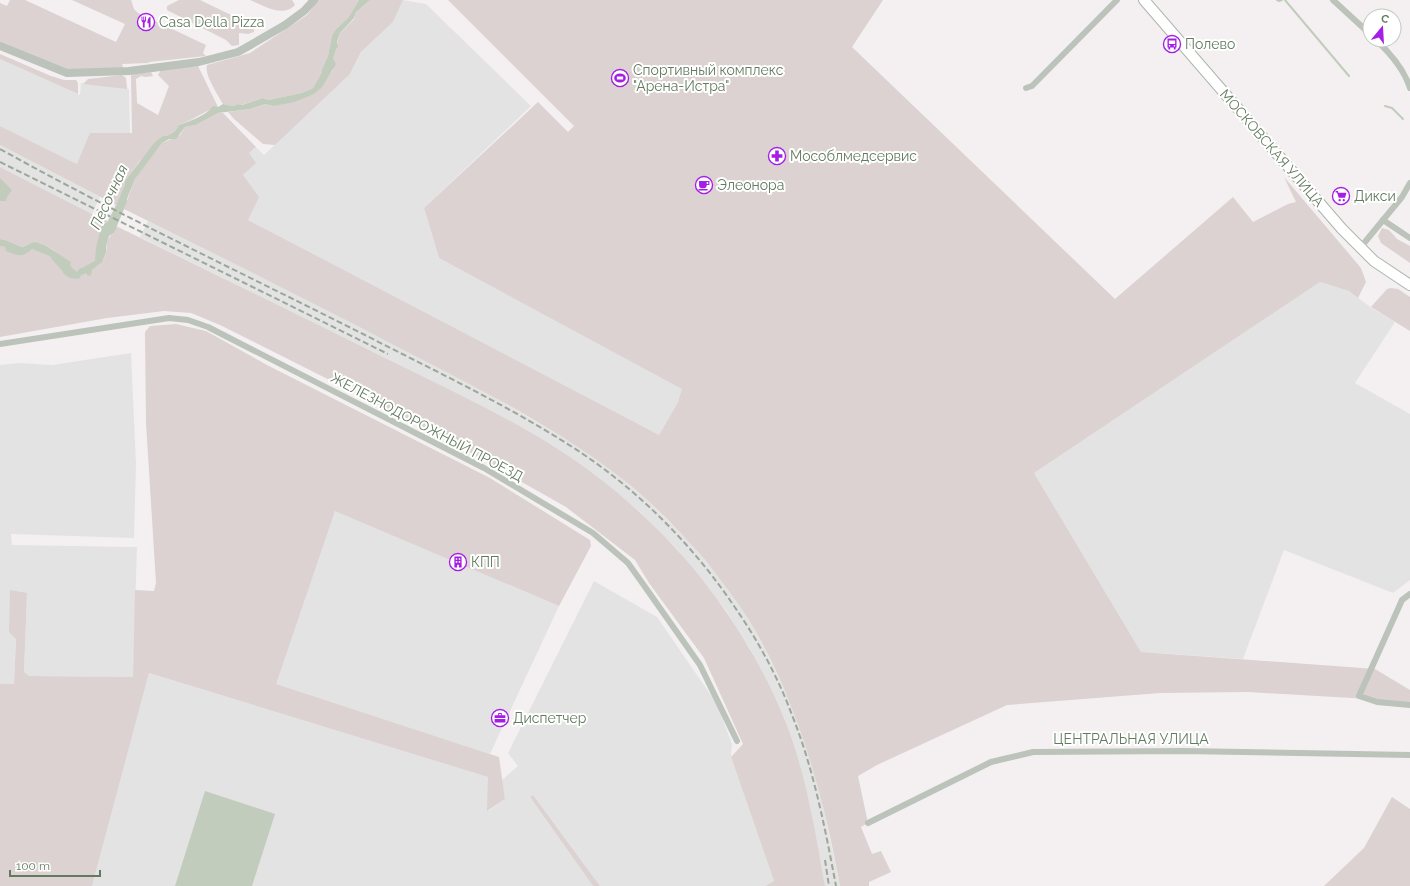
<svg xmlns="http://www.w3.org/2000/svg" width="1410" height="886" font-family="Raleway,sans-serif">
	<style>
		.built { fill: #e4e3e3 }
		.green { fill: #dbd2d1 }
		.water { fill: #c1ccbc }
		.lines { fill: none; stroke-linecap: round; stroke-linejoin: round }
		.stream { stroke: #c1ccbc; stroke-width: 2 }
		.primary-casing { stroke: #adb5ab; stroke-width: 12 }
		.minor { stroke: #bbc3ba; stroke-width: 6 }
		.tertiary { stroke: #bbc3ba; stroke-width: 8 }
		.primary { stroke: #fff; stroke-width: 10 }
		.rail { stroke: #9ba799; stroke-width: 2; stroke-dasharray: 6 3; stroke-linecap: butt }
		.labels { text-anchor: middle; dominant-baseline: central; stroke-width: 4; stroke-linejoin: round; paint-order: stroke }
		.poi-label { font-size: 14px; fill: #627b5e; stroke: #fff; text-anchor: start }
		.street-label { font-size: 14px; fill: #627b5e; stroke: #fff }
		.water-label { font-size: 15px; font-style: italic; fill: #627859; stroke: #fff }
	</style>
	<rect width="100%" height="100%" fill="#f4f0f2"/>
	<g class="built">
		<path d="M403 0 426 4 531 106 424 208 439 258 683 389 678 402 659 435 452 331 248 220 243 175 255 163 249 153 256 147 264 155 350 74 361 52 393 22Z"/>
		<path d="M0 59 80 95 81 83 129 89 130 133 77 164 0 126Z"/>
		<path d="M0 145 100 197 92 214 0 167Z"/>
		<path d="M148 221 286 289 482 390 569 441 617 474 646 499 686 538 720 578 748 618 765 649 791 704 807 748 820 792 840 886H825L810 806 798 762 784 718 749 647 725 609 705 583 675 547 638 510 605 483 477 404 140 237Z"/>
		<path d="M1320 282 1349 291 1373 309 1395 322 1355 383 1410 414V580L1393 593 1284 550 1243 659 1141 652 1034 473Z"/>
		<path d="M131 353 136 464 134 538 11 534 12 545 137 547 133 677 29 676 24 672 27 593 16 639 14 685 0 684V365L19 363 52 365Z"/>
		<path d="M335 510 559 606 490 754 275 684Z"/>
		<path d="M594 581 657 617 717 704 732 744 731 757 774 881 765 886H600L533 795 530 797 593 886H92L149 673 488 777V811L505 799 502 780 518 766 508 753Z"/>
	</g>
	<g class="green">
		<path d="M10 0H25L116 42 125 24 72 0H131L134 9 138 13 206 45 203 53 206 56 149 62 148 63 122 64 123 67 118 71 70 70 0 43V3L7 6Z"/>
		<path d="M179 0H200L254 26V32L248 34 239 33V45L232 46 226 40 167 10V6Z"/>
		<path d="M250 0H292L295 5C283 18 264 6 250 0Z"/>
		<path d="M318 0H359L348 18 336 29 332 35 328 56 322 69V72L313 88 302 93 268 100 263 98 241 105 238 104 233 106 223 104C218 95 204 75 207 65L250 53 307 15Z"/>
		<path d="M370 0H403L393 22 361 52 350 74 275 145 263 144 234 119 228 112 250 109 265 104 273 106 314 94 333 70V59L340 33 354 19 356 12Z"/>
		<path d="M448 0H883L852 47 1115 299 1233 197 1253 222 1288 204 1296 202 1284 177 1361 268 1366 282 1358 298 1349 291 1320 282 1034 473 1141 652 1375 669 1410 690V705L1369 699 1248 692 1160 693 1007 705 877 765 858 776 868 823 861 827 872 854 881 851 891 872 869 882V886H840C823 793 798 702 749 620 736 600 721 580 706 561 679 530 649 499 616 474 546 421 467 383 390 343 302 297 213 253 124 209L135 179 143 167 162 143 180 135 185 127 196 125 218 113H223L256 147 249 153 256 163 243 175 259 197 248 220 659 435 678 402 682 389 439 258 424 208 538 102 568 132 574 126Z"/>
		<path d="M0 54 51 76 64 80H76L78 83V94L0 59Z"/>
		<path d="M198 66 218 107C204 111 193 120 179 125L175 131 169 135 163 136 139 162 124 182 125 184 116 205 0 145V126L77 164 90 133H132L131 75 133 74 151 72 153 76 145 77 141 76 136 79 137 103 158 115 169 86 158 75 161 70Z"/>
		<path d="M122 75 126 78 127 89 83 84 88 79Z"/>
		<path d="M0 167 92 214 108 221 101 227 100 248 92 270C98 265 104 261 106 253 107 245 106 238 114 233L116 226C207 270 298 315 389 360 444 387 500 413 553 446 655 510 737 605 783 716 805 768 815 830 825 886H765L774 881 731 757 743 744 704 658 649 583 635 560 566 507 435 433 220 325 191 313 164 311 107 318 0 337V246L32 249 49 254 70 269 66 260 52 249 40 243H31L22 247C14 244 8 240 0 239Z"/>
		<path d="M1382 228 1389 230 1397 239 1410 246V263L1381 243 1378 236Z"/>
		<path d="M1391 288 1398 289 1410 297V331L1371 307 1387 289Z"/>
		<path d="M176 324 206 331 269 366 490 478 590 540 591 546 559 606 335 511 276 684 499 757 505 799 487 811 488 777 149 673 92 886H0V684H14L16 639 9 632 10 590 27 593 24 672 29 676 133 677 135 590 154 591 156 583 146 423 145 332 150 326Z"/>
		<path d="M533 795 600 886H593L530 797Z"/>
		<path d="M1392 797 1410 809V886H1324L1364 848Z"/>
	</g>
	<g class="water">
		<path d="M359 0H370L356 12 354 18 340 33 337 42 338 47 336 49 333 59 336 64 322 87 314 94 294 102 273 106 265 104 250 109 218 113 196 125 185 127 176 139H169L162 143 135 179 127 199V202L114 233 109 236 106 247V253L102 262 92 270 91 275 88 276 86 273 81 275 79 279 70 278 64 274C60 266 54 264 50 256L32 249C22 258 18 256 6 251L5 247 0 246V239C8 240 14 244 22 247 26 246 28 244 31 243 43 239 61 257 71 262L70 266 77 272 80 268H82L95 261 96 248 101 227 108 221 116 205 125 184 124 182 155 142 163 136 169 135 175 131 179 125C190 121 206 116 213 106L218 107 223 104 233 106 238 104 242 105 263 98 268 100 302 93 313 88 322 72V69L328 56 332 35 336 29 348 18Z"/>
		<path d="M0 178 12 190 7 197 6 201H0Z"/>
		<path d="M205 791 275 814 252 886H175Z"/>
	</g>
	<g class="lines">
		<g class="stream">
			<path d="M1277 0 1279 1 1282 0"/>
			<path d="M1285 0 1349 76"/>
			<path d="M1385 106 1392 108 1403 119"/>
		</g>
		<g class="primary-casing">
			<path id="primary" d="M1144 0 1342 229 1374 261 1410 285"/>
		</g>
		<g class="minor">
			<path d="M1333 0 1370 34"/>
			<path d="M1376 40C1390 53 1404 69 1410 88"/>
			<path d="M1026 88 1032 86 1117 0"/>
			<path d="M1383 220 1410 238"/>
			<path d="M1360 248 1402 197 1410 183"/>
			<path d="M0 344 169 318 188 320 208 327 484 468 593 533 628 563 643 584 700 665 737 741"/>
			<path d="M1410 594 1402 600 1359 696 1377 702 1410 705"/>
			<path d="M868 823 991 762 1033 752 1183 751 1410 755"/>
		</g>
		<path class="tertiary" d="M0 46 67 73 129 71 199 62 238 52 247 47 285 25 304 11 314 0"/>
		<use href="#primary" class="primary"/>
		<g class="rail">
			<path d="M0 149C119 215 242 273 363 334 431 369 501 402 566 443 632 484 690 541 734 606 757 639 778 677 792 715 814 770 825 828 836 886"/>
			<path d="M0 162 388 354"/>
			<path d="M825 860 829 886"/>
		</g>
	</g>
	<defs>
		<g id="restaurant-ring" transform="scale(0.9)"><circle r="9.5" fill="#fff" stroke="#a41ee6" stroke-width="1.5"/><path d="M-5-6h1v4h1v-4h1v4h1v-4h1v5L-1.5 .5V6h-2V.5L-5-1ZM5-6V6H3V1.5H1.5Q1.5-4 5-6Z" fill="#a41ee6"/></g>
		<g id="bus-ring" transform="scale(0.9)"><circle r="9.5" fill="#fff" stroke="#a41ee6" stroke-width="1.5"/><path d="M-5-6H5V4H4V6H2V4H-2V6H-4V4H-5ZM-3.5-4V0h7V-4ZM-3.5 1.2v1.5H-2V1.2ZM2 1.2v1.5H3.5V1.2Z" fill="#a41ee6"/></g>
		<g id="stadium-ring" transform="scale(0.9)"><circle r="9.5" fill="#fff" stroke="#a41ee6" stroke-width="1.5"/><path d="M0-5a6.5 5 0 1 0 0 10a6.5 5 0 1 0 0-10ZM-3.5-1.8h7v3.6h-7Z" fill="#a41ee6"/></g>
		<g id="pharmacy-ring" transform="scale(0.9)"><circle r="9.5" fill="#fff" stroke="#a41ee6" stroke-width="1.5"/><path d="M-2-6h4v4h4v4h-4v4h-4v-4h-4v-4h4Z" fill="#a41ee6"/></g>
		<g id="cafe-ring" transform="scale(0.9)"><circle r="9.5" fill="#fff" stroke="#a41ee6" stroke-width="1.5"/><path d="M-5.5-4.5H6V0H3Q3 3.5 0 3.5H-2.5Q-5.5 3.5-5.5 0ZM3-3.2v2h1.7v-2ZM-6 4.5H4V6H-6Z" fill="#a41ee6"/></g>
		<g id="supermarket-ring" transform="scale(0.9)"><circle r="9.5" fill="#fff" stroke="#a41ee6" stroke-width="1.5"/><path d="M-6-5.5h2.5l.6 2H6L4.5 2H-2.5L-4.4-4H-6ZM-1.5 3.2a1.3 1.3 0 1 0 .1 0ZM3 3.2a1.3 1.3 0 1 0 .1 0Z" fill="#a41ee6"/></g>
		<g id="building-ring" transform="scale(0.9)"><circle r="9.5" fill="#fff" stroke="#a41ee6" stroke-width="1.5"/><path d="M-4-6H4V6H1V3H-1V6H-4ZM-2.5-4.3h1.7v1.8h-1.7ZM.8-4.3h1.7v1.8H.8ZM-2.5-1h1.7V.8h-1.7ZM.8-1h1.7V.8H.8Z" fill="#a41ee6"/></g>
		<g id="office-ring" transform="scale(0.9)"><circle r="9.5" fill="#fff" stroke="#a41ee6" stroke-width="1.5"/><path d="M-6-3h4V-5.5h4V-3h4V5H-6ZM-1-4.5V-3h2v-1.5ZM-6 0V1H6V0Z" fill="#a41ee6"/></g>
	</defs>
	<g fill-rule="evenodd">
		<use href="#restaurant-ring" x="146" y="22"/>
		<use href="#bus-ring" x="1172" y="44"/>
		<use href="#stadium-ring" x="620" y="78"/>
		<use href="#pharmacy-ring" x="777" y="156"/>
		<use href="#cafe-ring" x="704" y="185"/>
		<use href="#supermarket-ring" x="1341" y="196"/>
		<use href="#building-ring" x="458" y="562"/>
		<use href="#office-ring" x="500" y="718"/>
	</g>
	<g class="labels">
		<g class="poi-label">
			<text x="159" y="22">Casa Della Pizza</text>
			<text x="1185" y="44">Полево</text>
			<text x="633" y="70">Спортивный комплекс<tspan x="633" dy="16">"Арена-Истра"</tspan></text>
			<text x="790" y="156">Мособлмедсервис</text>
			<text x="717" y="185">Элеонора</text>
			<text x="1354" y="196">Дикси</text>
			<text x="471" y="562">КПП</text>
			<text x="513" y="718">Диспетчер</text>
		</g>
		<g class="street-label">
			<text transform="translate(1272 148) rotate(49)">МОСКОВСКАЯ УЛИЦА</text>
			<text transform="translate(427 427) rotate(28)">ЖЕЛЕЗНОДОРОЖНЫЙ ПРОЕЗД</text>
			<text x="1131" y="739">ЦЕНТРАЛЬНАЯ УЛИЦА</text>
		</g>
		<g class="water-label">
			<text transform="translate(109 197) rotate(-65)">Песочная</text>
		</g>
	</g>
	<g transform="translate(1382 28) rotate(18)"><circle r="19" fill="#ffffff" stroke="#c0cabf"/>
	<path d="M0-3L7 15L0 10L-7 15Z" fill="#a41ee6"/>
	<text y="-6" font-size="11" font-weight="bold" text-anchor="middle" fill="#627b5e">С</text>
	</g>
	<path d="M10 870v6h90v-6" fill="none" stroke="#627b5e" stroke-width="2"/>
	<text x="16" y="870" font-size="12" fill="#627b5e" stroke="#ffffff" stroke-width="3" paint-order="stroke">100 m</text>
</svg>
